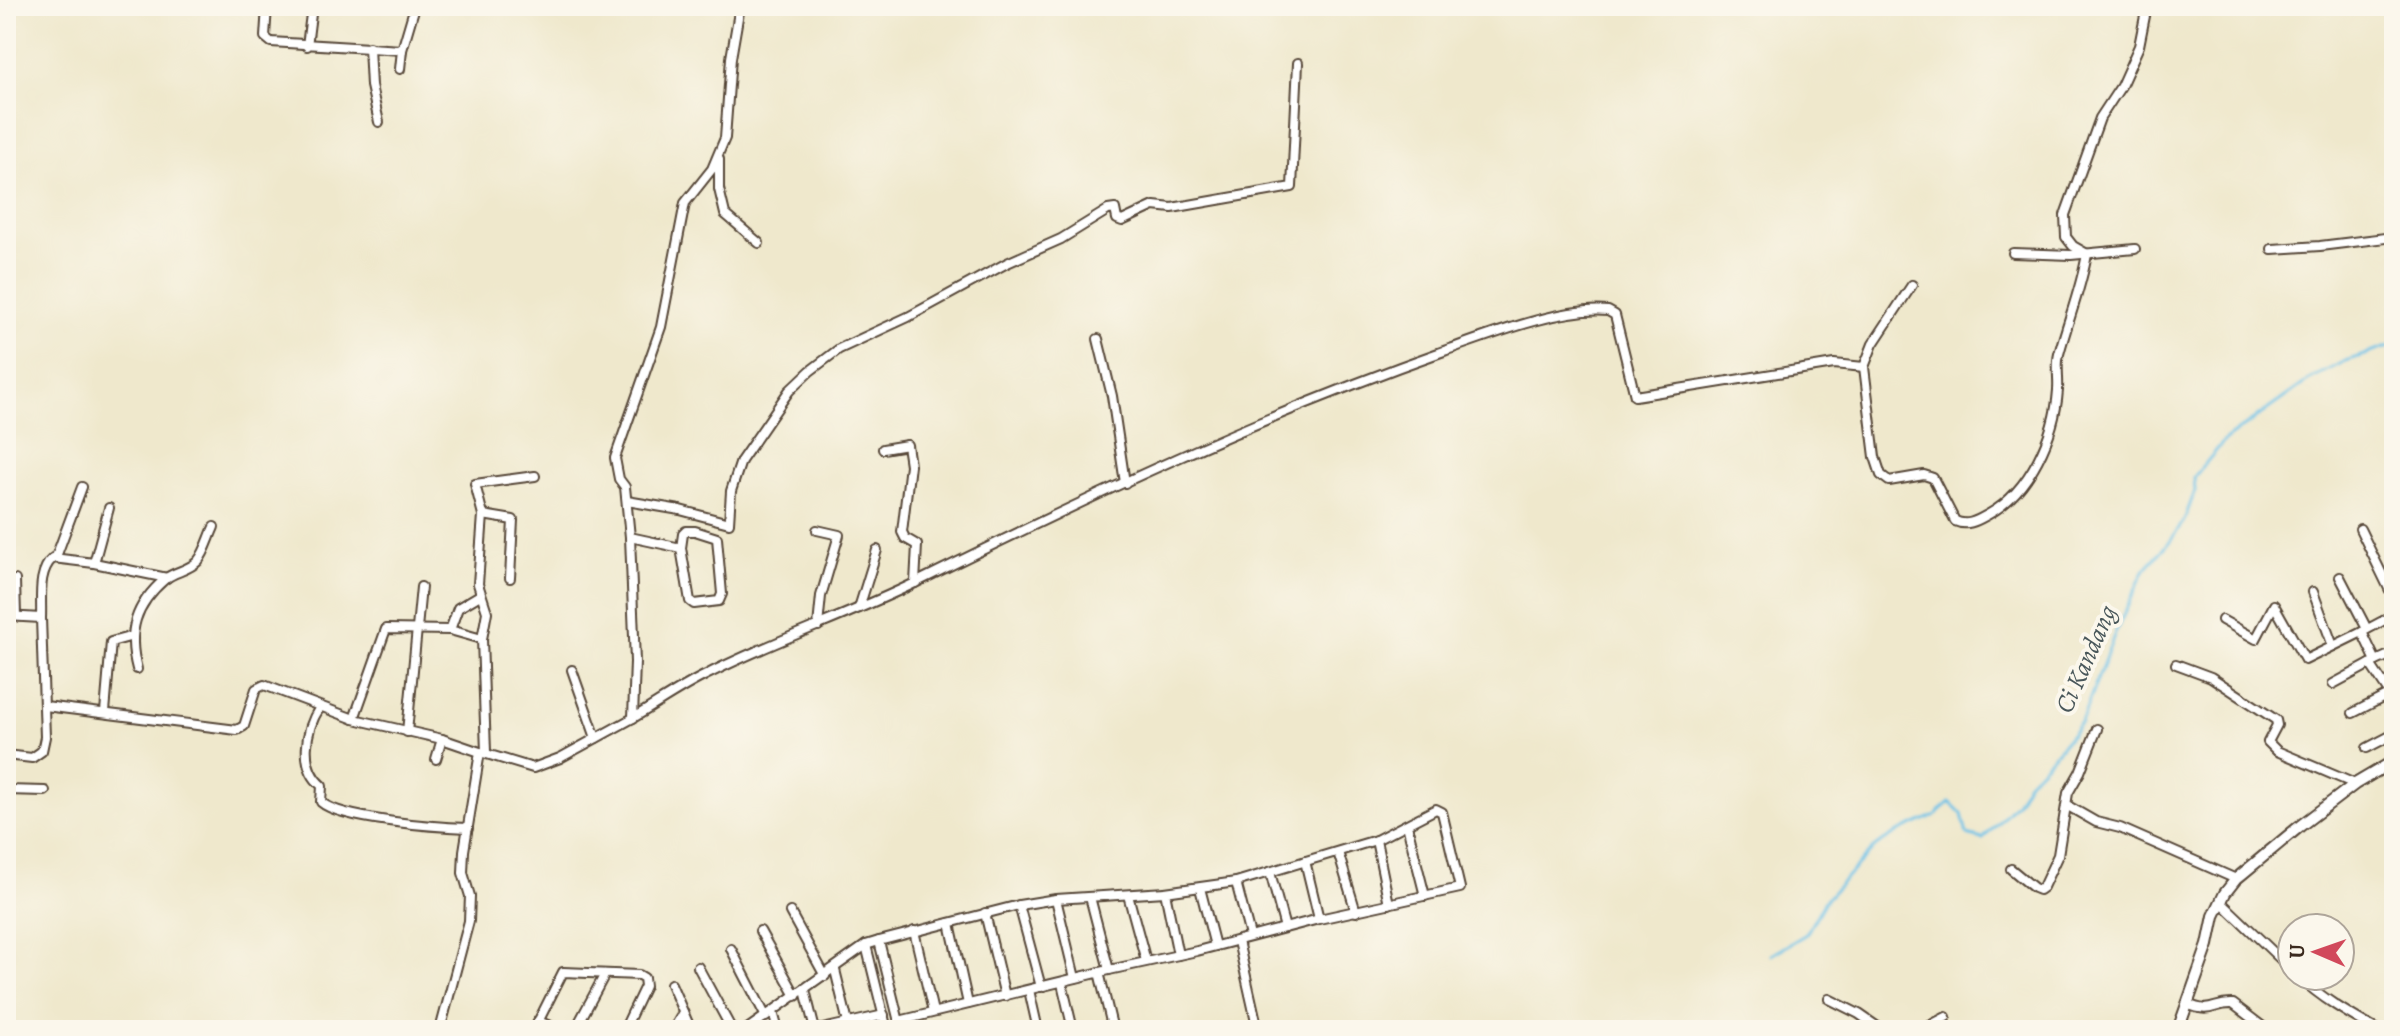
<svg xmlns="http://www.w3.org/2000/svg" width="2400" height="1036" font-family="Alegreya,serif">
	<style>
		.lines { fill: none; stroke-linecap: round; stroke-linejoin: round }
		.stream { stroke: #6bc1e7; stroke-width: 3 }
		.minor-casing { stroke: #564638; stroke-width: 12 }
		.tertiary-casing { stroke: #564638; stroke-width: 14 }
		.minor { stroke: #fff; stroke-width: 8 }
		.tertiary { stroke: #fff; stroke-width: 10 }
		.labels { text-anchor: middle; dominant-baseline: central; stroke-width: 8; stroke-linejoin: round; paint-order: stroke }
		.water-label { font-size: 26px; font-style: italic; fill: #49575a; stroke: #fbf7ec }
	</style>
	<rect width="100%" height="100%" fill="#fbf7ec"/>
	<filter id="ink" filterUnits="userSpaceOnUse"><feTurbulence type="fractalNoise" baseFrequency=".0125" numOctaves="2"/><feDisplacementMap in="SourceGraphic" scale="16" xChannelSelector="R" yChannelSelector="G"/><feConvolveMatrix kernelMatrix="1 2 1 2 8 2 1 2 1" color-interpolation-filters="sRGB"/></filter>
	<filter id="wash" filterUnits="userSpaceOnUse"><feTurbulence type="fractalNoise" baseFrequency=".006" numOctaves="4" result="noise"/><feDisplacementMap in="SourceGraphic" scale="32" xChannelSelector="R" yChannelSelector="G"/><feGaussianBlur stdDeviation="1.8" result="paint"/><feColorMatrix in="noise" values="0 0 0 0 0 0 0 0 0 0 0 0 0 0 0 0 0 1.4 0 .05"/><feComposite in="paint" operator="in"/></filter>
	<g filter="url(#wash)">
		<rect width="100%" height="100%" fill="#efe8cc"/>
		<g class="lines">
			<path class="stream" d="M1771 955 1806 934 1826 899 1876 846 1900 831 1936 815 1950 802 1962 814 1967 835 1983 839 2017 802 2029 780 2051 758 2081 722 2115 633 2145 569 2167 545 2184 521 2195 491 2194 477 2225 440 2312 378 2346 361 2394 345"/>
		</g>
	</g>
	<g filter="url(#ink)">
		<g class="lines">
			<g class="minor-casing">
				<g id="minor">
					<path d="M267 6 265 37 271 42 402 50"/>
					<path d="M307 46 312 6"/>
					<path d="M369 47 371 86 379 122"/>
					<path d="M400 69 402 50 415 6"/>
					<path d="M719 159V189L725 214 759 243"/>
					<path d="M2272 249 2320 246 2394 237"/>
					<path d="M2013 253 2071 255 2135 249"/>
					<path d="M2087 254 2073 246 2066 237 2065 215 2100 118 2121 86 2139 46 2147 6"/>
					<path d="M1912 285 1873 344 1864 367 1875 457 1881 475 1889 481 1924 475 1933 478 1955 521C1968 527 1978 520 1989 514 2030 491 2055 435 2058 390 2059 378 2056 366 2059 354 2068 320 2081 289 2087 254"/>
					<path d="M1098 339 1112 396 1125 483"/>
					<path d="M883 449 907 445 910 465 902 532 905 538 917 545 915 583"/>
					<path d="M627 501 680 510 729 523 731 491 741 461 789 391 810 371 839 349 908 317 1007 263 1061 239 1108 210 1115 209 1117 219 1122 221 1154 206 1172 208 1292 187 1298 63"/>
					<path d="M483 515 513 520 510 578"/>
					<path d="M2394 521V522"/>
					<path d="M2360 529 2394 599"/>
					<path d="M817 530 839 535 821 596 818 626"/>
					<path d="M630 537 681 548 690 601 694 604 719 601 722 594 717 538 695 531H686L683 534 681 548"/>
					<path d="M56 557 82 487"/>
					<path d="M94 563 167 578"/>
					<path d="M2340 577 2367 629"/>
					<path d="M15 580 16 616"/>
					<path d="M2313 592 2333 646"/>
					<path d="M859 608 877 550"/>
					<path d="M2394 615 2362 632 2376 661 2370 664 2394 700"/>
					<path d="M6 616 41 618C42 598 37 572 53 558L94 563 109 508"/>
					<path d="M2222 620 2256 639 2274 605 2305 660 2362 632"/>
					<path d="M450 630 458 608 480 595"/>
					<path d="M482 639 487 612 478 584 483 515 475 484 535 476"/>
					<path d="M2376 661 2394 653"/>
					<path d="M2176 664 2211 677 2276 720 2277 725 2268 742 2277 751 2355 784"/>
					<path d="M137 669C127 631 135 605 165 579 175 571 188 571 198 561 205 553 209 538 214 527"/>
					<path d="M572 670 596 738"/>
					<path d="M2333 684 2370 664"/>
					<path d="M45 706 237 730 244 726 256 689 264 685 354 719 442 739 480 752"/>
					<path d="M320 707C305 730 299 767 322 786L321 802C341 820 438 827 468 828"/>
					<path d="M105 712 111 642 133 636"/>
					<path d="M2353 713 2394 692"/>
					<path d="M633 718C657 704 681 687 706 675 774 640 848 616 917 582 1089 497 1262 415 1444 351 1487 336 1563 306 1608 311L1615 315 1635 396 1834 364 1864 367"/>
					<path d="M354 719 386 629 450 630 482 639 486 752"/>
					<path d="M407 732 421 587"/>
					<path d="M2367 748 2394 734"/>
					<path d="M6 755 32 758 42 751 45 737 41 618"/>
					<path d="M436 759 442 739"/>
					<path d="M6 790 45 791"/>
					<path d="M2068 806 2096 822 2120 828 2236 879"/>
					<path d="M1407 825 1425 896"/>
					<path d="M1376 840 1389 904"/>
					<path d="M1338 852 1356 912"/>
					<path d="M1305 861 1319 919"/>
					<path d="M2011 869 2034 888 2039 890 2043 887 2058 855 2068 793 2080 772 2097 729"/>
					<path d="M1270 872 1285 928"/>
					<path d="M1236 882 1250 936"/>
					<path d="M1200 888 1215 946"/>
					<path d="M1165 892 1178 955"/>
					<path d="M1128 895 1146 961"/>
					<path d="M1090 897 1109 970"/>
					<path d="M1056 899 1075 978"/>
					<path d="M2221 902 2292 970"/>
					<path d="M1019 905 1041 987"/>
					<path d="M790 912 825 976"/>
					<path d="M985 913 1005 996"/>
					<path d="M950 923 968 1004"/>
					<path d="M760 931 796 996"/>
					<path d="M914 931 933 1012"/>
					<path d="M1238 941 1258 1030"/>
					<path d="M866 945 887 1030"/>
					<path d="M731 949 766 1017"/>
					<path d="M698 967 732 1030"/>
					<path d="M835 970 848 1023"/>
					<path d="M1099 972 1113 1030"/>
					<path d="M2298 976C2321 998 2349 1014 2377 1030"/>
					<path d="M1062 983 1073 1030"/>
					<path d="M671 984 691 1030"/>
					<path d="M805 990 815 1030"/>
					<path d="M1029 990 1038 1030"/>
					<path d="M1829 999 1859 1014 1882 1030"/>
					<path d="M2187 1004C2213 1015 2212 1003 2233 1004L2267 1030"/>
					<path d="M773 1012 778 1030"/>
					<path d="M538 1021 560 1030"/>
					<path d="M899 1021 1109 970 1197 951 1319 919 1460 888 1442 812 1436 809 1376 840 1236 882 1165 892 1056 899 1019 905 879 941 901 1030"/>
					<path d="M440 1030 469 921 470 896 463 873 464 851 480 752 533 768 560 758 633 718 635 662 630 537 625 487 619 479 615 458 661 327 685 203 712 169 725 138 731 58 740 6"/>
					<path d="M534 1030 563 972 639 975 644 978 645 986 624 1030"/>
					<path d="M575 1030 605 974"/>
					<path d="M673 1030 683 1013"/>
					<path d="M746 1030 866 945 879 941"/>
					<path d="M818 1030 884 1015"/>
					<path d="M1921 1030 1946 1017"/>
				</g>
			</g>
			<g class="tertiary-casing">
				<path id="tertiary" d="M2178 1030 2208 945 2214 916 2225 893 2236 879 2300 826 2355 784 2394 761"/>
			</g>
			<use href="#minor" class="minor"/>
			<use href="#tertiary" class="tertiary"/>
		</g>
	</g>
	<g class="labels">
		<g class="water-label">
			<text transform="translate(2086 659) rotate(-66)">Ci Kandang</text>
		</g>
	</g>
	<rect width="2400" height="1036" fill="none" stroke="#fbf7ec" stroke-width="32"/>
	<g transform="translate(2316 952) rotate(272)"><circle r="38" fill="#fbf7ec" stroke="#aea59a" stroke-width="2"/>
	<path d="M0-6L14 30L0 20L-14 30Z" fill="#d1495b"/>
	<text y="-12" font-size="22" font-weight="bold" text-anchor="middle" fill="#3b2a1e">U</text>
	</g>
</svg>
